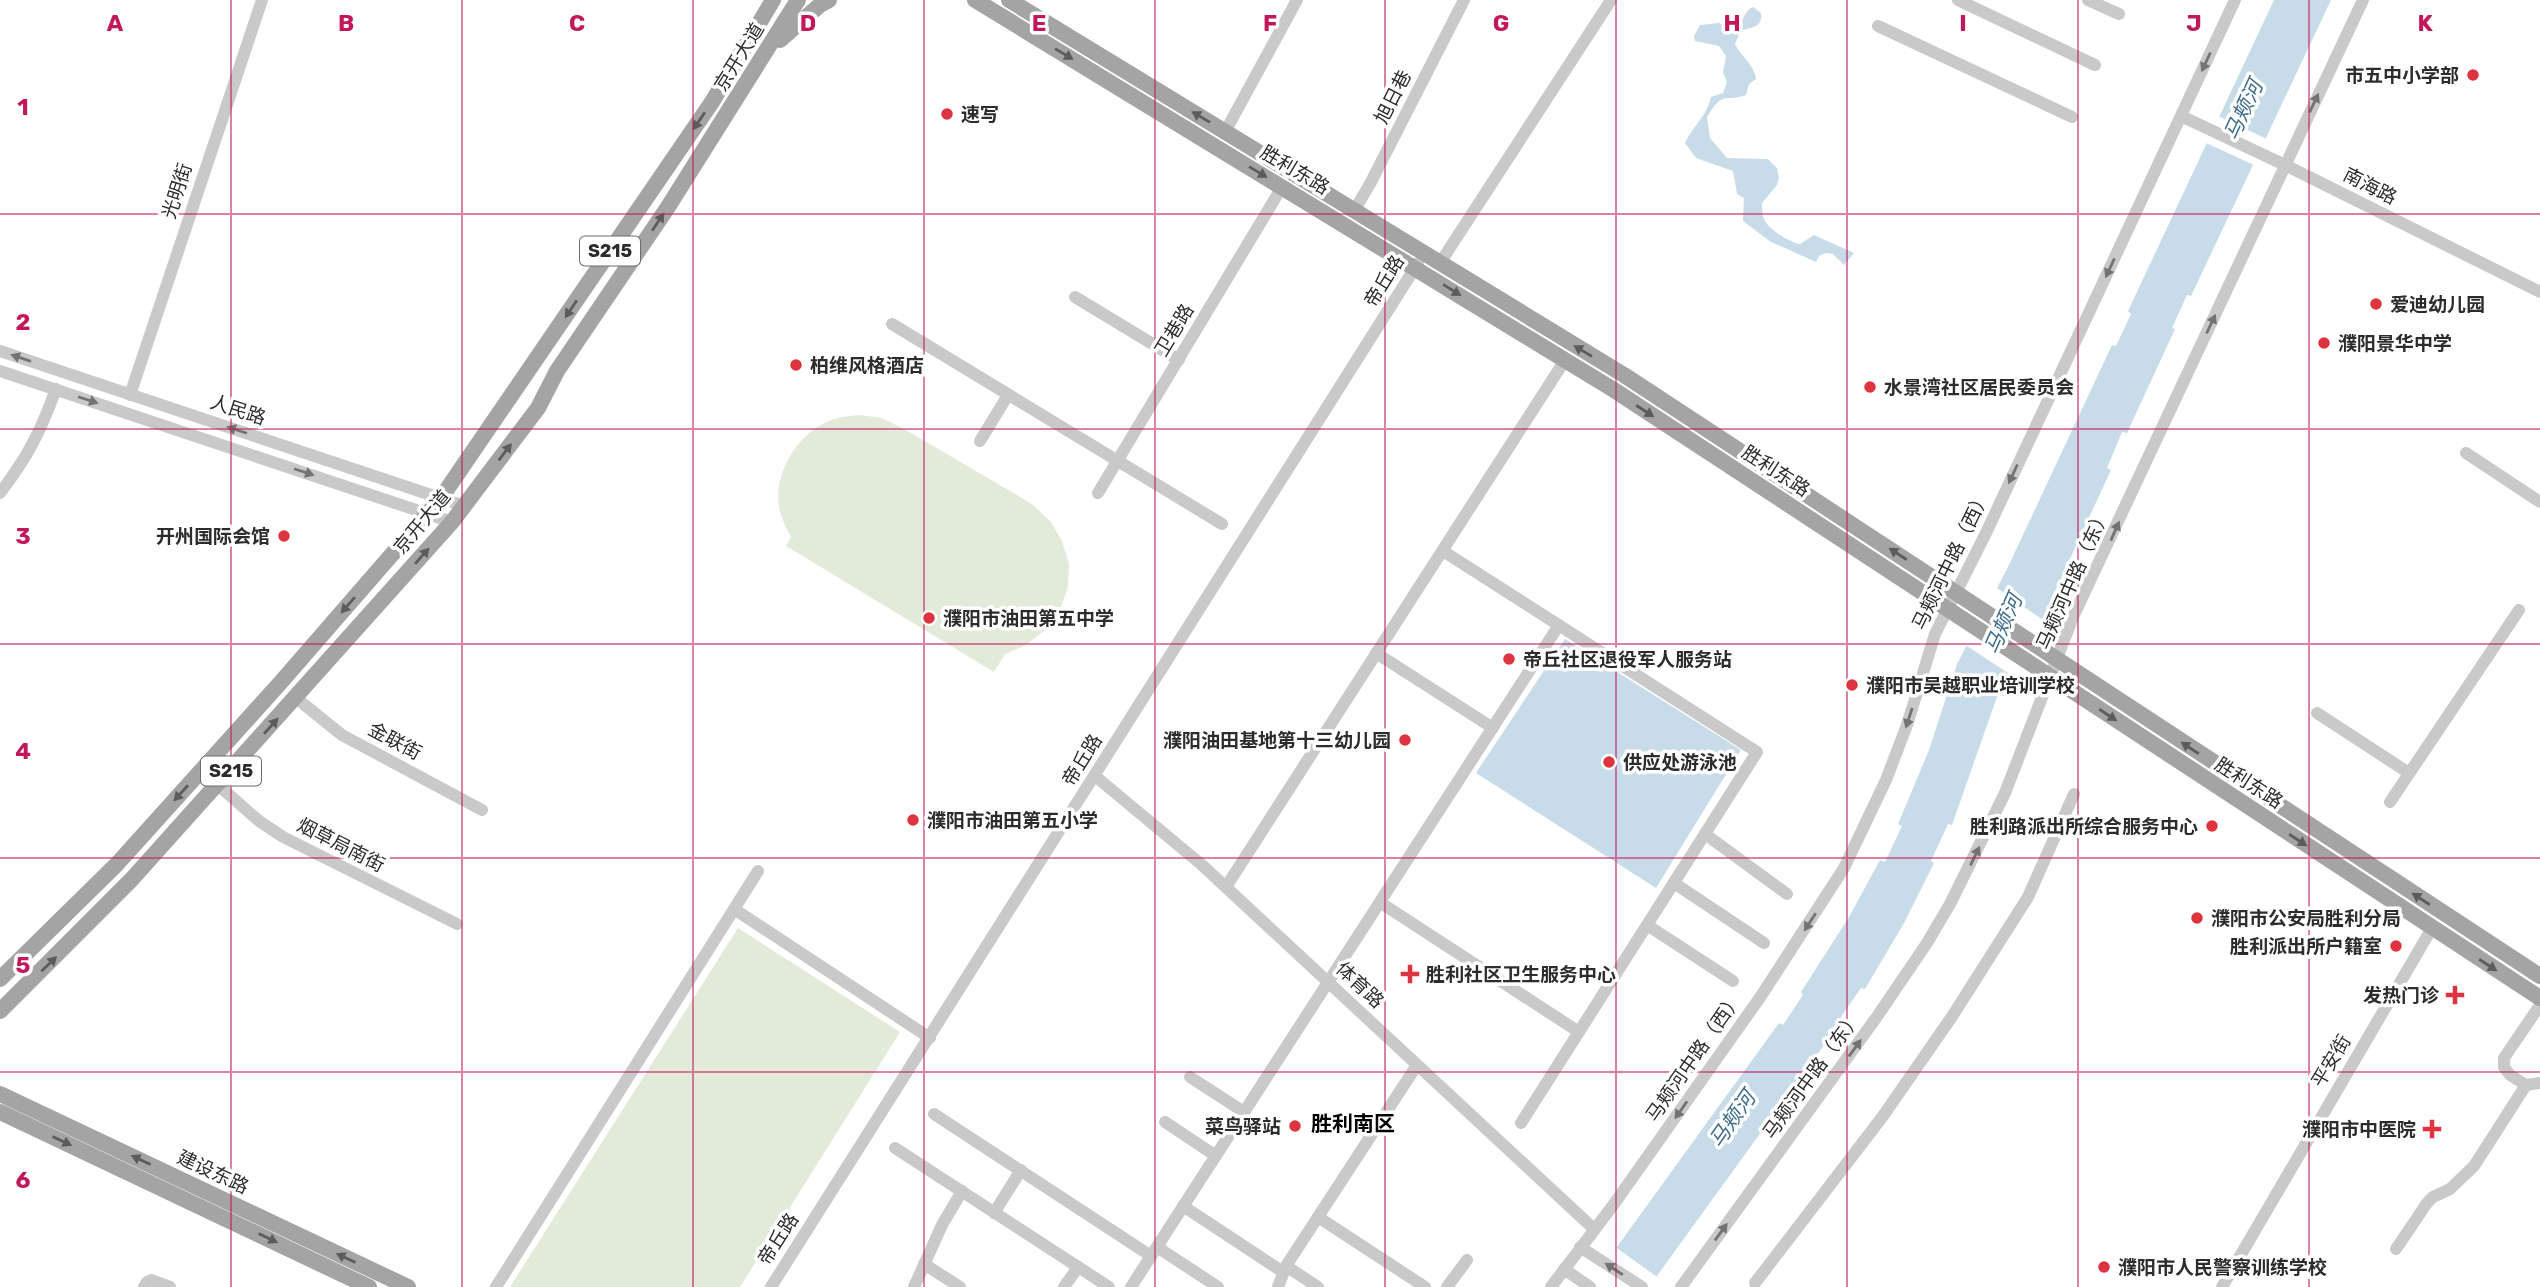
<svg xmlns="http://www.w3.org/2000/svg" width="2540" height="1287" font-family="Rubik,'Noto Sans SC',sans-serif">
	<style>
		.green { fill: #e2eada }
		.water { fill: #c7dbe9 }
		.pier { fill: #fff }
		.lines { fill: none; stroke-linecap: round; stroke-linejoin: round }
		.minor { stroke: #c9c9c9; stroke-width: 12 }
		.major { stroke: #a4a4a4; stroke-width: 16 }
		.oneway { fill: #5c5c5c }
		.oneway2 { fill: #737373 }
		.grid { fill: none; stroke: #c2185b; stroke-width: 2; stroke-opacity: 0.55 }
		.poi-dot { fill: #de343f; stroke: #fff; stroke-width: 2.5 }
		.labels { text-anchor: middle; dominant-baseline: central; stroke-width: 7; stroke-linejoin: round; paint-order: stroke }
		.shield { fill: #fff; stroke: #6b6b6b; stroke-width: 2 }
		.shield-label { font-size: 18px; font-weight: bold; fill: #2c2c2c }
		.street-label { font-size: 19px; fill: #2c2c2c; stroke: #fff }
		.poi-label { font-size: 19px; font-weight: bold; fill: #2c2c2c; stroke: #fff; text-anchor: start }
		.water-label { font-size: 21px; font-style: italic; fill: #3e6c8b; stroke: #fff }
		.neighbourhood-label { font-size: 21px; font-weight: bold; fill: #000; stroke: #fff }
		.grid-label { font-size: 23px; text-anchor: middle; font-weight: bold; fill: #c2185b; stroke: #fff; stroke-width: 7; stroke-linejoin: round; paint-order: stroke }
	</style>
	<rect width="100%" height="100%" fill="#fff"/>
	<g class="green">
		<path d="M860 415 882 418 906 430 1032 504 1051 522 1062 541 1069 564 1068 587 1060 610 1045 630 1026 645 1005 654 994 672 786 546 791 537C784 524 778 511 778 496 779 462 805 426 838 418 845 416 853 416 860 415Z"/>
		<path d="M738 928 900 1032 740 1287H510Z"/>
	</g>
	<g class="water">
		<path d="M2274 0H2331L2191 296 2187 295 2172 328 2175 329 2127 433 2122 432 2107 468 2111 470 2006 697 1998 694 1952 825 1948 824 1931 861 1934 863 1904 923 1865 989 1861 988 1841 1017 1843 1019 1649 1287H1588L1779 1023 1783 1025 1803 995 1801 992 1849 917 1880 860 1885 862 1902 826 1898 824 1929 750 1957 664 2007 569 2112 345 2116 346 2131 314 2128 311Z"/>
		<path d="M1753 7 1761 13C1763 27 1751 28 1741 30L1735 44C1741 57 1754 64 1756 79L1749 84 1746 95C1724 103 1724 89 1707 117L1710 138 1727 158 1768 159 1777 168 1779 178 1777 185 1762 203C1762 209 1762 216 1765 221 1771 231 1789 242 1800 244L1814 235 1854 253 1844 265 1833 254 1826 253 1819 256 1816 262 1771 242 1743 221 1744 198 1737 194 1733 171 1696 158 1685 143C1693 126 1707 116 1711 97L1723 93 1727 82 1723 72 1726 56 1719 46 1695 41 1694 36 1700 25 1719 23 1732 29C1746 22 1742 12 1753 7Z"/>
		<path d="M1565 639 1741 750 1656 888 1476 773Z"/>
	</g>
	<g class="pier">
		<path d="M2216 115 2269 140 2256 166 2204 142Z"/>
		<path d="M1994 586 2043 620 2017 679 1964 644Z"/>
		<path d="M1614 1246 1660 1279 1654 1287H1585Z"/>
	</g>
	<g class="lines">
		<g class="minor">
			<path d="M1958 0 2095 65"/>
			<path d="M2088 0 2119 14"/>
			<path d="M1878 26 2072 117"/>
			<path d="M2181 116 2285 165 2540 292"/>
			<path d="M1225 132 1297 0"/>
			<path d="M1354 211 1371 182 1464 0"/>
			<path d="M1440 263 1611 0"/>
			<path d="M1075 297 1179 360"/>
			<path d="M892 324 1222 524"/>
			<path d="M0 351 464 506"/>
			<path d="M0 371 452 522"/>
			<path d="M130 395 262 0"/>
			<path d="M980 441 1008 395"/>
			<path d="M2466 453 2540 502"/>
			<path d="M0 493C28 456 40 433 56 389"/>
			<path d="M1098 493 1282 187"/>
			<path d="M1443 551 1757 752 1521 1123"/>
			<path d="M1376 653 1493 728"/>
			<path d="M296 698 342 735 482 810"/>
			<path d="M2317 713 2409 773"/>
			<path d="M1095 776 1202 865 1594 1229"/>
			<path d="M218 785 259 821 283 837 457 924"/>
			<path d="M2390 802 2519 610"/>
			<path d="M1705 834 1787 894"/>
			<path d="M1674 883 1764 943"/>
			<path d="M1226 887 1565 360"/>
			<path d="M1381 903 1579 1032"/>
			<path d="M734 909 930 1038"/>
			<path d="M1647 925 1733 981"/>
			<path d="M2540 1005 2504 1058V1067L2510 1075 2526 1085 2540 1083"/>
			<path d="M1190 1077 1244 1112"/>
			<path d="M934 1114 1151 1256"/>
			<path d="M1165 1122 1216 1156"/>
			<path d="M895 1148 1109 1287"/>
			<path d="M1183 1206 1283 1272"/>
			<path d="M994 1213 1021 1170"/>
			<path d="M1318 1217 1425 1287"/>
			<path d="M1157 1247 1218 1287"/>
			<path d="M1580 1247 1642 1287"/>
			<path d="M2396 1249 2427 1203 2433 1197 2450 1189 2474 1166 2526 1085"/>
			<path d="M924 1264 960 1287"/>
			<path d="M1286 1266 1318 1287"/>
			<path d="M1564 1269 1590 1287"/>
			<path d="M1755 1283 1883 1116 1953 1015 2028 897 2074 794"/>
			<path d="M144 1287 147 1282 151 1280 170 1287"/>
			<path d="M496 1287 758 871"/>
			<path d="M771 1287 1418 263"/>
			<path d="M914 1287 942 1225 962 1191"/>
			<path d="M1064 1287 1078 1267"/>
			<path d="M1131 1287 1559 625"/>
			<path d="M1278 1287 1286 1266 1417 1065"/>
			<path d="M1447 1287 1467 1260"/>
			<path d="M1551 1287 1614 1204 1761 996 1844 868 1886 780 1907 725 1935 634 1986 533 2235 0"/>
			<path d="M1681 1287 1876 1018 1927 943 1950 904 2005 793 2073 617 2363 0"/>
			<path d="M2222 1287 2432 928"/>
		</g>
		<g class="major">
			<path d="M975 0 1614 390 2540 998"/>
			<path d="M1009 0 1624 375 2540 976"/>
			<path d="M780 40 820 5 829 0"/>
			<path d="M0 979 117 864 281 682 441 498 712 102 773 0"/>
			<path d="M0 1011 132 879 452 522 538 408 557 371 668 207 798 0"/>
			<path d="M0 1094 408 1287"/>
			<path d="M0 1112 369 1287"/>
		</g>
	</g>
	<defs><path id="oneway-solid" d="M-6-.8H1V-3.2L6.5 0L1 3.2V.8H-6Z" transform="scale(1.75)"/></defs>
	<g class="oneway">
		<use href="#oneway-solid" transform="translate(1064 54) rotate(31)"/>
		<use href="#oneway-solid" transform="translate(1201 117) rotate(-149)"/>
		<use href="#oneway-solid" transform="translate(699 121) rotate(124)"/>
		<use href="#oneway-solid" transform="translate(1258 172) rotate(31)"/>
		<use href="#oneway-solid" transform="translate(658 222) rotate(-56)"/>
		<use href="#oneway-solid" transform="translate(1452 290) rotate(32)"/>
		<use href="#oneway-solid" transform="translate(571 309) rotate(124)"/>
		<use href="#oneway-solid" transform="translate(1583 351) rotate(-149)"/>
		<use href="#oneway-solid" transform="translate(1645 411) rotate(33)"/>
		<use href="#oneway-solid" transform="translate(505 452) rotate(-53)"/>
		<use href="#oneway-solid" transform="translate(1898 554) rotate(-147)"/>
		<use href="#oneway-solid" transform="translate(422 556) rotate(-49)"/>
		<use href="#oneway-solid" transform="translate(348 605) rotate(131)"/>
		<use href="#oneway-solid" transform="translate(2108 715) rotate(34)"/>
		<use href="#oneway-solid" transform="translate(271 726) rotate(-48)"/>
		<use href="#oneway-solid" transform="translate(2190 748) rotate(-147)"/>
		<use href="#oneway-solid" transform="translate(181 793) rotate(132)"/>
		<use href="#oneway-solid" transform="translate(2298 840) rotate(33)"/>
		<use href="#oneway-solid" transform="translate(2421 899) rotate(-147)"/>
		<use href="#oneway-solid" transform="translate(49 964) rotate(-44)"/>
		<use href="#oneway-solid" transform="translate(2488 965) rotate(33)"/>
		<use href="#oneway-solid" transform="translate(62 1141) rotate(25)"/>
		<use href="#oneway-solid" transform="translate(141 1160) rotate(-155)"/>
		<use href="#oneway-solid" transform="translate(268 1238) rotate(26)"/>
		<use href="#oneway-solid" transform="translate(346 1258) rotate(-155)"/>
	</g>
	<g class="oneway2">
		<use href="#oneway-solid" transform="translate(2206 62) rotate(115)"/>
		<use href="#oneway-solid" transform="translate(2314 103) rotate(-65)"/>
		<use href="#oneway-solid" transform="translate(2110 268) rotate(115)"/>
		<use href="#oneway-solid" transform="translate(2211 324) rotate(-65)"/>
		<use href="#oneway-solid" transform="translate(21 358) rotate(-161)"/>
		<use href="#oneway-solid" transform="translate(88 400) rotate(18)"/>
		<use href="#oneway-solid" transform="translate(237 430) rotate(-162)"/>
		<use href="#oneway-solid" transform="translate(304 472) rotate(18)"/>
		<use href="#oneway-solid" transform="translate(2013 474) rotate(115)"/>
		<use href="#oneway-solid" transform="translate(2115 531) rotate(-66)"/>
		<use href="#oneway-solid" transform="translate(1909 718) rotate(108)"/>
		<use href="#oneway-solid" transform="translate(1975 856) rotate(-64)"/>
		<use href="#oneway-solid" transform="translate(1810 922) rotate(123)"/>
		<use href="#oneway-solid" transform="translate(1855 1048) rotate(-54)"/>
		<use href="#oneway-solid" transform="translate(1681 1110) rotate(125)"/>
		<use href="#oneway-solid" transform="translate(1721 1232) rotate(-54)"/>
		<use href="#oneway-solid" transform="translate(1614 1269) rotate(-147)"/>
	</g>
	<path class="grid" d="M231 0V1287M462 0V1287M693 0V1287M924 0V1287M1155 0V1287M1385 0V1287M1616 0V1287M1847 0V1287M2078 0V1287M2309 0V1287M0 214H2540M0 429H2540M0 644H2540M0 858H2540M0 1072H2540"/>
	<g class="poi-dot">
		<circle cx="2473" cy="75" r="7"/>
		<circle cx="947" cy="114" r="7"/>
		<circle cx="2376" cy="304" r="7"/>
		<circle cx="2324" cy="343" r="7"/>
		<circle cx="796" cy="365" r="7"/>
		<circle cx="1870" cy="387" r="7"/>
		<circle cx="284" cy="536" r="7"/>
		<circle cx="929" cy="618" r="7"/>
		<circle cx="1509" cy="659" r="7"/>
		<circle cx="1852" cy="685" r="7"/>
		<circle cx="1405" cy="740" r="7"/>
		<circle cx="1609" cy="762" r="7"/>
		<circle cx="913" cy="820" r="7"/>
		<circle cx="2212" cy="826" r="7"/>
		<circle cx="2197" cy="918" r="7"/>
		<circle cx="2396" cy="946" r="7"/>
		<path d="M1406.5 963.5h7v7h7v7h-7v7h-7v-7h-7v-7h7z"/>
		<path d="M2451.5 984.5h7v7h7v7h-7v7h-7v-7h-7v-7h7z"/>
		<circle cx="1295" cy="1126" r="7"/>
		<path d="M2428.5 1118.5h7v7h7v7h-7v7h-7v-7h-7v-7h7z"/>
		<circle cx="2104" cy="1267" r="7"/>
	</g>
	<g class="labels">
		<g class="shield">
			<rect x="580" y="236.5" width="60" height="29" rx="5"/>
			<rect x="201" y="756.5" width="60" height="29" rx="5"/>
		</g>
		<g class="shield-label">
			<text x="610" y="251">S215</text>
			<text x="231" y="771">S215</text>
		</g>
		<g class="street-label">
			<text transform="translate(739 57) rotate(-58)">京开大道</text>
			<text transform="translate(1393 97) rotate(-63)">旭日巷</text>
			<text transform="translate(1295 170) rotate(31)">胜利东路</text>
			<text transform="translate(2370 186) rotate(27)">南海路</text>
			<text transform="translate(177 191) rotate(-72)">光明街</text>
			<text transform="translate(1384 281) rotate(-58)">帝丘路</text>
			<text transform="translate(1174 330) rotate(-59)">卫巷路</text>
			<text transform="translate(238 410) rotate(18)">人民路</text>
			<text transform="translate(1776 471) rotate(33)">胜利东路</text>
			<text transform="translate(422 522) rotate(-50)">京开大道</text>
			<text transform="translate(1951 560) rotate(-64)">马颊河中路（西）</text>
			<text transform="translate(2073 579) rotate(-66)">马颊河中路（东）</text>
			<text transform="translate(395 741) rotate(28)">金联街</text>
			<text transform="translate(1082 760) rotate(-58)">帝丘路</text>
			<text transform="translate(2249 783) rotate(33)">胜利东路</text>
			<text transform="translate(341 845) rotate(27)">烟草局南街</text>
			<text transform="translate(1360 985) rotate(43)">体育路</text>
			<text transform="translate(1694 1057) rotate(-55)">马颊河中路（西）</text>
			<text transform="translate(2331 1061) rotate(-59)">平安街</text>
			<text transform="translate(1812 1075) rotate(-54)">马颊河中路（东）</text>
			<text transform="translate(213 1172) rotate(25)">建设东路</text>
			<text transform="translate(778 1239) rotate(-57)">帝丘路</text>
		</g>
		<g class="poi-label">
			<text x="2459" y="75" text-anchor="end">市五中小学部</text>
			<text x="961" y="114">速写</text>
			<text x="2390" y="304">爱迪幼儿园</text>
			<text x="2338" y="343">濮阳景华中学</text>
			<text x="810" y="365">柏维风格酒店</text>
			<text x="1884" y="387">水景湾社区居民委员会</text>
			<text x="270" y="536" text-anchor="end">开州国际会馆</text>
			<text x="943" y="618">濮阳市油田第五中学</text>
			<text x="1523" y="659">帝丘社区退役军人服务站</text>
			<text x="1866" y="685">濮阳市吴越职业培训学校</text>
			<text x="1391" y="740" text-anchor="end">濮阳油田基地第十三幼儿园</text>
			<text x="1623" y="762">供应处游泳池</text>
			<text x="927" y="820">濮阳市油田第五小学</text>
			<text x="2198" y="826" text-anchor="end">胜利路派出所综合服务中心</text>
			<text x="2211" y="918">濮阳市公安局胜利分局</text>
			<text x="2382" y="946" text-anchor="end">胜利派出所户籍室</text>
			<text x="1426" y="974">胜利社区卫生服务中心</text>
			<text x="2439" y="995" text-anchor="end">发热门诊</text>
			<text x="1281" y="1126" text-anchor="end">菜鸟驿站</text>
			<text x="2416" y="1129" text-anchor="end">濮阳市中医院</text>
			<text x="2118" y="1267">濮阳市人民警察训练学校</text>
		</g>
		<g class="water-label">
			<text transform="translate(2243 110) rotate(-65)">马颊河</text>
			<text transform="translate(2003 624) rotate(-66)">马颊河</text>
			<text transform="translate(1732 1119) rotate(-55)">马颊河</text>
		</g>
		<g class="neighbourhood-label">
			<text x="1353" y="1123">胜利南区</text>
		</g>
	</g>
	<g class="grid-label">
		<text x="115" y="31">A</text>
		<text x="346" y="31">B</text>
		<text x="577" y="31">C</text>
		<text x="808" y="31">D</text>
		<text x="1039" y="31">E</text>
		<text x="1270" y="31">F</text>
		<text x="1501" y="31">G</text>
		<text x="1732" y="31">H</text>
		<text x="1963" y="31">I</text>
		<text x="2194" y="31">J</text>
		<text x="2425" y="31">K</text>
		<text x="23" y="115">1</text>
		<text x="23" y="330">2</text>
		<text x="23" y="544">3</text>
		<text x="23" y="759">4</text>
		<text x="23" y="973">5</text>
		<text x="23" y="1188">6</text>
	</g>
</svg>
